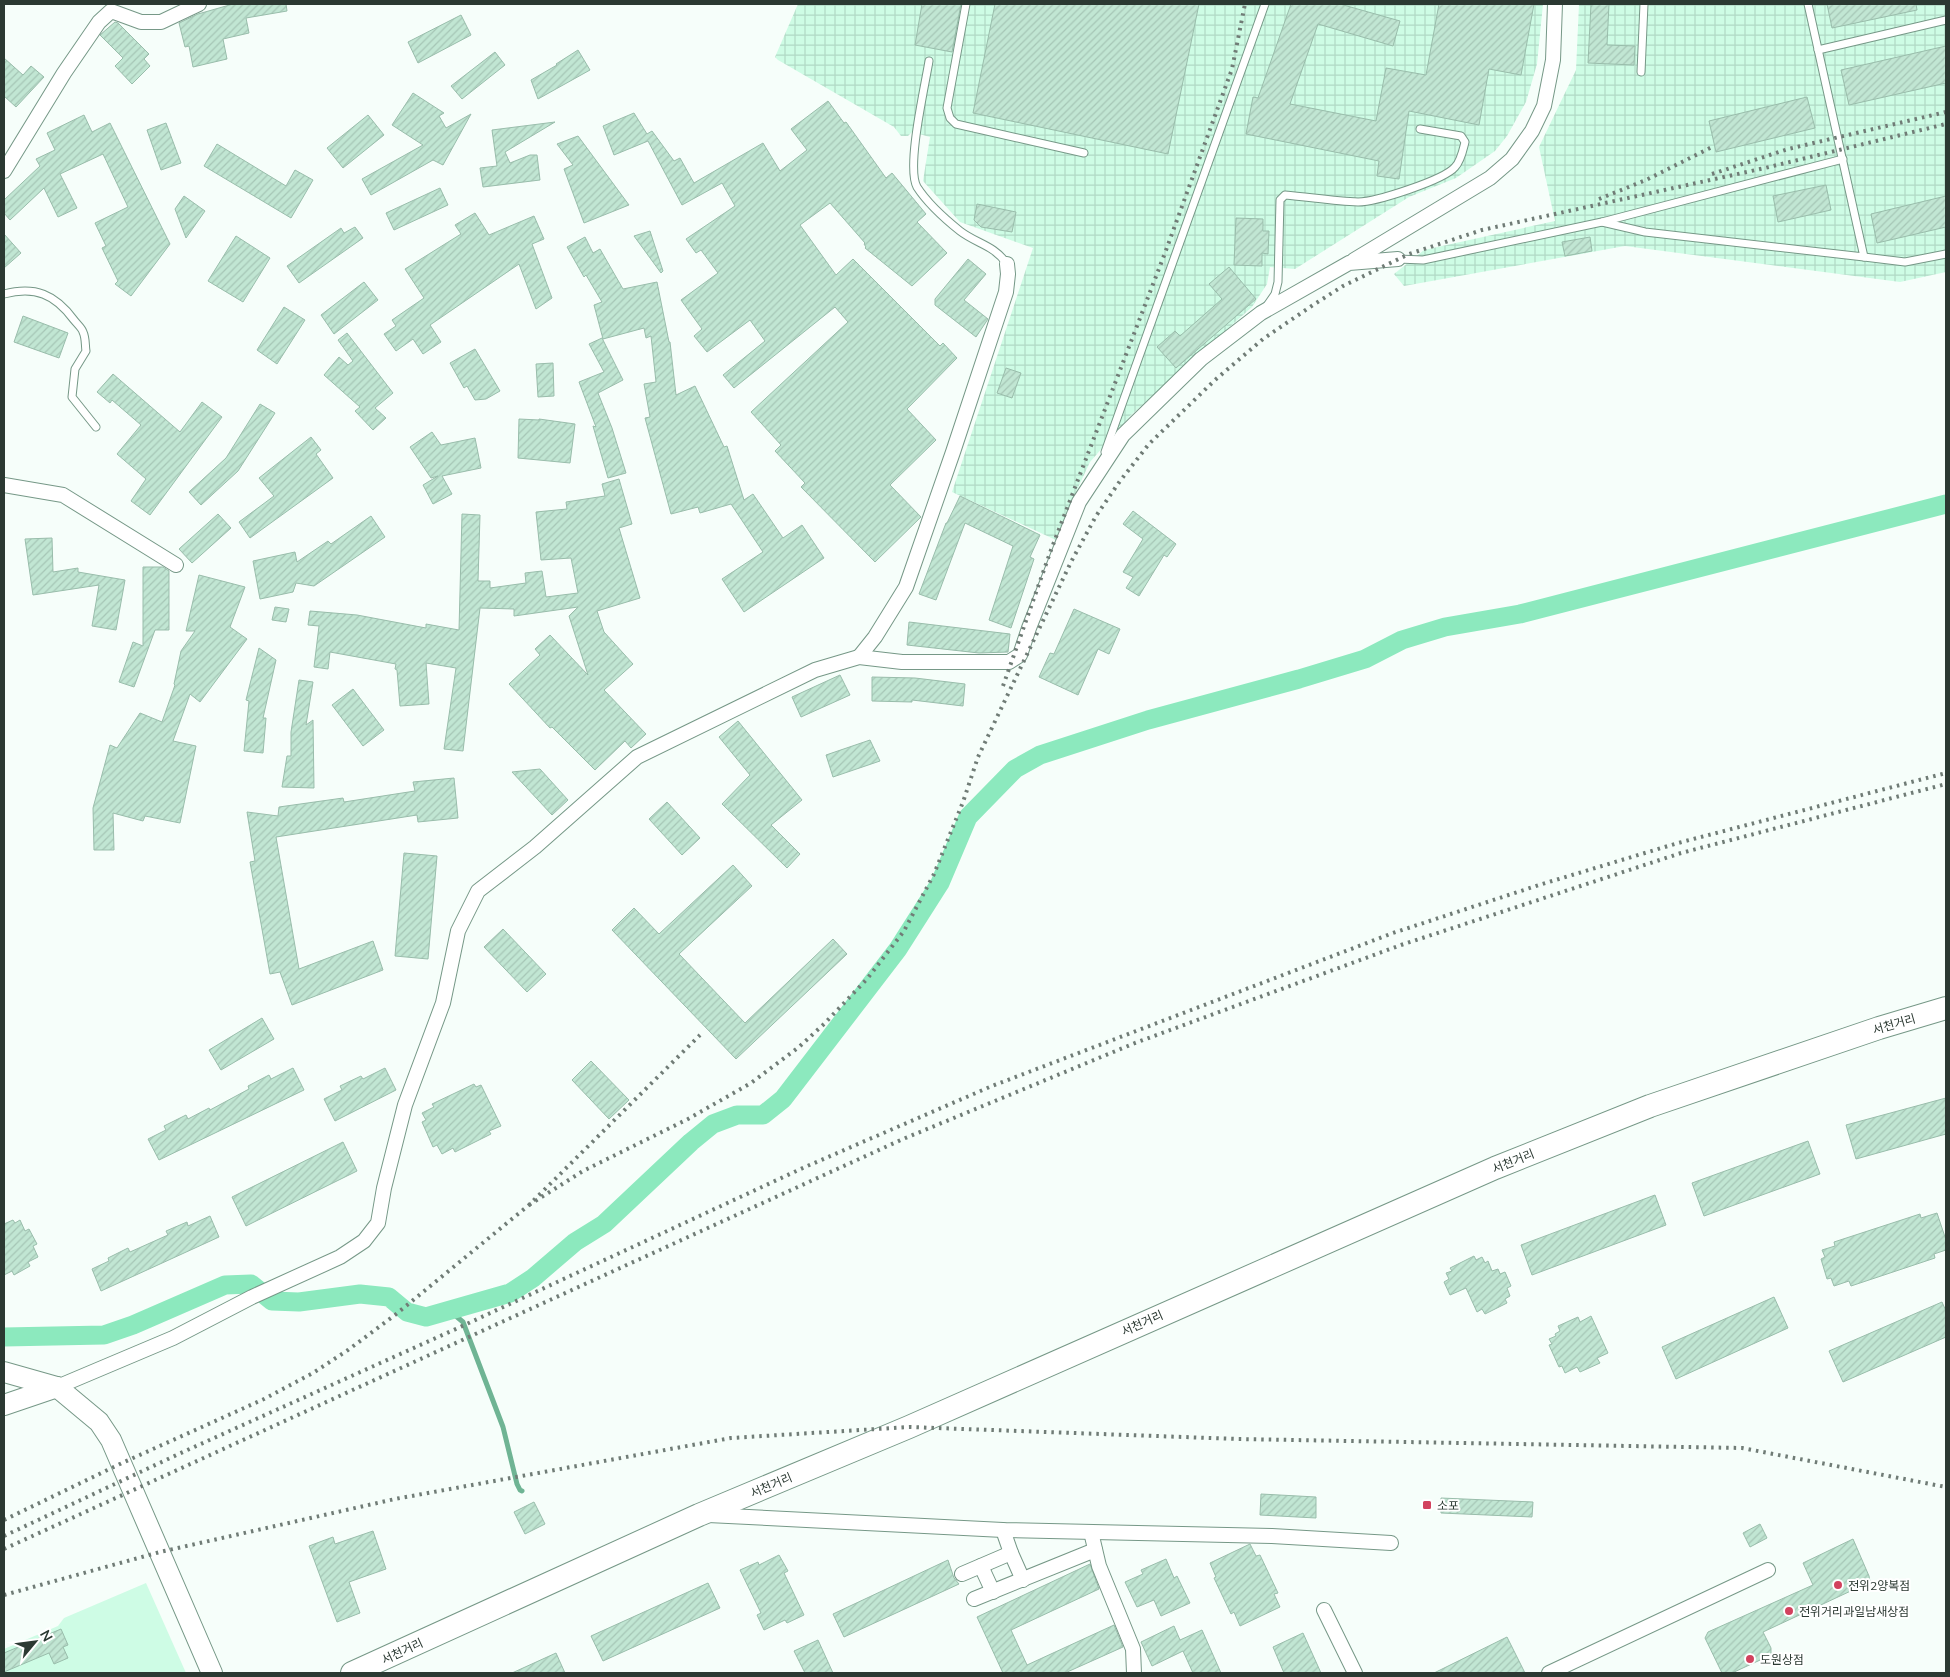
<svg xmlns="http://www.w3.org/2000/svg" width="1950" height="1677" font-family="Mulish,'Noto Sans KR',sans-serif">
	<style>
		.built { fill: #cefce5 }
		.industrial { fill: url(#industrial-grid) }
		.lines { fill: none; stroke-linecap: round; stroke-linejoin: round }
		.stream { stroke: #6fb494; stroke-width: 5 }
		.canal { stroke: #8ce9be; stroke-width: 19 }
		.building { fill: url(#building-hatch); stroke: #99bdab }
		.lane-casing { stroke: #769887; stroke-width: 9 }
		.street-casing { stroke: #769887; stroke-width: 16 }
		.secondary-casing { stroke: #769887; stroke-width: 22 }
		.primary-casing { stroke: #769887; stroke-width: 24 }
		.lane { stroke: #fff; stroke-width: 7 }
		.street { stroke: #fff; stroke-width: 14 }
		.secondary { stroke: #fff; stroke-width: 20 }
		.primary { stroke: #fff; stroke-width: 22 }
		.rail { stroke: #707c76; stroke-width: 4; stroke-dasharray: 2.5 5; stroke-linecap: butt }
		.poi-dot { fill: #d2425e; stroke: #fff; stroke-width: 2 }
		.labels { text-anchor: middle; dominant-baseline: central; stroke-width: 4; stroke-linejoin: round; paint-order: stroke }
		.street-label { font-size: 12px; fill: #2b3932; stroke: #fff }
		.poi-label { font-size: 12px; fill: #2b3932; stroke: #fff; text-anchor: start }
	</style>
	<defs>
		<pattern id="industrial-grid" width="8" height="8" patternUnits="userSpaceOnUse" patternTransform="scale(1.25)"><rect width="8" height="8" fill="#cefce5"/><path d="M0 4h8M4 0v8" fill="none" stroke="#b1d9c5"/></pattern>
		<pattern id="building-hatch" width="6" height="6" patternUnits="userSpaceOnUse" patternTransform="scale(1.25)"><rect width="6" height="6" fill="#c1e6d3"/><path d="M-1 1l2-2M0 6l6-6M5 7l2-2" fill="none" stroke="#a6c6b6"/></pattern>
	</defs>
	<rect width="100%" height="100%" fill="#f6fefa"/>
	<path class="built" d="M146 1583 186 1673H4V1649L58 1626 64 1618Z"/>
	<g class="industrial">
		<path d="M798 4H1543L1537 64 1526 102 1507 136 1495 151 1456 178 1409 197 1295 269 1270 267 1267 284 1252 307 1130 416 1090 462 1075 494 1058 541 952 492 1033 248 960 222 923 181 930 137 912 132 908 136H901L894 127 778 60 775 57Z"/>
		<path d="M1579 4H1946V272L1900 282 1625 246 1404 286 1394 274 1424 250 1555 221 1539 147 1576 70Z"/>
	</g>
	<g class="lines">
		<path class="stream" d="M450 1311 463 1322 503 1427 517 1484 520 1490 522 1491"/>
		<path class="canal" d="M4 1337 104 1335 133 1325 225 1285 251 1284 272 1301 299 1302 360 1294 389 1297 407 1312 426 1317 510 1293 533 1278 575 1242 604 1224 691 1142 713 1124 737 1115H763L783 1099 898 949 940 883 968 817 1015 769 1040 755 1148 720 1299 679 1365 659 1402 640 1445 627 1520 614 1946 504"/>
	</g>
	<g class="building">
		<path d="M233 4H286L287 11 246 18 249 33 223 39 227 59 193 67 189 46 185 47 179 23 198 14Z"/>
		<path d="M922 4H961L952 52 915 45Z"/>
		<path d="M995 4H1199L1168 154 973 113Z"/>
		<path d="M1291 4H1340L1400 21 1393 46 1318 24 1290 104 1376 121 1386 68 1426 75 1439 4H1534L1521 75 1489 69 1479 125 1409 111 1399 179 1377 176 1379 161 1246 134 1253 97 1258 98Z"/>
		<path d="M1591 4H1609L1607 45 1635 46 1634 65 1588 63Z"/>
		<path d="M1827 4H1916L1917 10 1832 28Z"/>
		<path d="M461 15 471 35 418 63 408 42Z"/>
		<path d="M115 22 118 23 149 54 144 59 150 66 132 84 115 66 123 58 100 35Z"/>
		<path d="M1946 46V83L1849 105 1841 70Z"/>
		<path d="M578 50 590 70 538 99 531 80 557 65 556 64Z"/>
		<path d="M495 52 505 65 462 99 451 86Z"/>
		<path d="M4 58 23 75 31 66 44 77 16 107 4 96Z"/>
		<path d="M413 93 444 113 439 116 446 128 471 114 443 165 433 160 371 195 362 179 423 145 392 125Z"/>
		<path d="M1807 97 1815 128 1716 152 1709 121Z"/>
		<path d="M828 101 844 123 846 122 886 178 892 173 926 214 917 222 947 253 912 286 865 248 866 247 864 244 865 243 830 203 800 225 836 275 853 259 940 346 943 343 957 358 907 409 936 440 890 485 921 517 875 562 801 487 805 483 775 451 781 445 751 412 848 322 835 307 734 388 723 375 765 341 750 320 707 352 694 336 702 329 681 300 718 273 701 250 696 253 686 239 735 206 722 183 682 205 648 141 614 155 603 126 634 113 647 134 652 131 674 161 680 158 694 183 763 143 780 171 807 150 791 129Z"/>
		<path d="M84 115 92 132 110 123 170 244 131 296 115 284 118 281 102 248 106 246 95 223 128 207 103 154 60 174 77 208 58 217 44 188 10 220 4 213V200L40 166 36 159 55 150 47 133Z"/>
		<path d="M368 115 384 135 343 168 327 148Z"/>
		<path d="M555 122 505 152 510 163 530 155H537L540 180 483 187 480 168 497 166 492 130Z"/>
		<path d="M166 123 181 163 161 170 147 130Z"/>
		<path d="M578 136 629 205 584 223 564 169 573 165 557 144Z"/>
		<path d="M217 144 286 186 295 170 313 180 291 218 204 166Z"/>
		<path d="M1826 185 1831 210 1778 222 1773 196Z"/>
		<path d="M440 188 448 205 394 230 386 213Z"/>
		<path d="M184 196 205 211 186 238 175 209Z"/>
		<path d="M1946 196V227L1877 243 1871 214Z"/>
		<path d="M977 204 1016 212 1012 232 981 227 974 220Z"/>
		<path d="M475 213 489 235 534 216 544 239 532 244 552 298 536 309 519 264 430 325 441 342 423 354 413 339 396 351 384 334 396 326 392 320 424 298 405 269 461 234 455 225Z"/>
		<path d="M1236 218 1263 219V231H1269L1268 254 1262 253V266L1234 265Z"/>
		<path d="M355 227 363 238 299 283 287 266 341 228 344 233Z"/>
		<path d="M650 231 663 271 661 273 634 236Z"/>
		<path d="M4 234 21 253 4 268Z"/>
		<path d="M236 236 270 258 243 302 208 281Z"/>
		<path d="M585 237 593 253 600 249 623 289 657 282 669 342H670L676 395 695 386 724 447 727 446 744 500 753 494 783 538 802 525 824 558 744 612 722 579 763 552 731 504 700 513 698 507 671 514 645 418 650 417 644 384 656 382 651 336 646 338 644 328 603 339 594 305 602 302 586 275 584 277 567 247Z"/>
		<path d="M1590 237 1592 251 1565 256 1562 242Z"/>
		<path d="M968 259 986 274 964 300 988 319 976 337 935 305V299Z"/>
		<path d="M1229 267 1256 299 1176 368 1157 347 1175 331 1180 336 1222 299 1209 284Z"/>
		<path d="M364 282 378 300 334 334 321 315Z"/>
		<path d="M284 307 305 320 277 364 257 350Z"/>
		<path d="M23 316 68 333 59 358 14 342Z"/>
		<path d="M347 333 393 393 375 408 386 418 373 430 355 411 360 407 324 375 339 357 348 365 353 361 338 340Z"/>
		<path d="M602 338 623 380 598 393 612 428 626 473 608 478 593 426 596 427 579 382 604 372 589 344Z"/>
		<path d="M475 349 500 391 486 399 475 400 467 386 464 388 450 363Z"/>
		<path d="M553 363 554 396 538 397 536 364Z"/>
		<path d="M1006 368 1021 373 1012 398 997 393Z"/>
		<path d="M113 374 180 432 202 402 222 417 150 515 131 501 146 479 117 454 141 425 112 400 110 403 97 392Z"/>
		<path d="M260 404 275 413 238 471 201 505 189 492 226 458Z"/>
		<path d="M519 419 539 420V419L575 424 570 463 518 458Z"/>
		<path d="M432 432 441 445 475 438 481 468 442 476 452 494 433 504 423 485 438 476 431 478 410 447Z"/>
		<path d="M311 437 321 450 316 454 333 478 250 538 239 522 274 496 259 478Z"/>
		<path d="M619 479 632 524 619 528 640 598 597 611 604 632 633 664 604 690 646 734 631 748 625 741 595 770 552 727 550 728 509 684 540 655 535 649 550 635 588 675 569 616 578 607 514 616V609L480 608 463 751 444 749 456 668 426 663 429 704 400 706 397 670 395 669 396 664 330 652 328 669 314 667 319 626 308 625 310 611 357 615 426 628V624L459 630 462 514 480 515 478 581H490V588L526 583 525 573 542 571 546 597 578 593 571 558 541 560 536 512 567 509 566 502 605 496 602 484Z"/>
		<path d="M960 496 1040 535 1030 557 1034 559 1011 628 989 620 1013 546 965 523 936 600 919 594 946 523H947Z"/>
		<path d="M1133 511 1176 544 1167 557 1164 555 1139 596 1126 588 1133 577 1123 572 1143 539 1123 524Z"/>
		<path d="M218 514 231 528 192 563 179 549Z"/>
		<path d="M371 516 385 537 314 586 296 583 293 592 260 599 253 561 295 552 297 562 328 541 331 544Z"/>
		<path d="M52 538 53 572 78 568V572L125 580 116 630 92 626 99 585 33 595 25 539Z"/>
		<path d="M143 567H163L169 571V630H155L134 687 119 682 133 642 143 646Z"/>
		<path d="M199 575 245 587 230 627 247 639 200 702 190 694 173 741 196 746 180 823 145 816 143 821 113 813 114 850H94L93 808 110 745 117 748 140 713 162 722 175 685 174 684 181 651 195 631H186Z"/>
		<path d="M275 607 289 609 286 622 272 620Z"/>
		<path d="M1074 609 1120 629 1109 654 1098 649 1078 695 1039 677 1050 653 1054 654Z"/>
		<path d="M909 622 1010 634 1008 652 979 653 907 645Z"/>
		<path d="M259 648 276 660 263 718H266L263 753 244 751 249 701 246 700Z"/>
		<path d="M840 675 850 695 801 717 792 697Z"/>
		<path d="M872 677 915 678 965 684 963 706 912 700V702L872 701Z"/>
		<path d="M299 680 313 682 306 725 313 720 314 788 282 787 287 756H291V732Z"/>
		<path d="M353 689 384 730 363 746 332 705Z"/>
		<path d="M738 721 802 800 771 825 800 854 787 868 722 804 750 775 719 737Z"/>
		<path d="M870 740 880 761 833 777 826 755Z"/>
		<path d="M540 769 568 800 552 815 512 772Z"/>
		<path d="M454 778 458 818 418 822 417 815 276 837 299 969 373 941 383 970 292 1005 280 972 270 974 250 862 255 861 247 812 278 816 279 807 343 798 344 802 415 791 413 782Z"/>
		<path d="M667 802 700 838 682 855 649 819Z"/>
		<path d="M404 853 437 856 428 959 395 956Z"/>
		<path d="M733 865 752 886 679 954 745 1023 833 939 847 954 736 1059 612 930 634 908 659 934Z"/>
		<path d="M503 929 546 974 527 992 484 947Z"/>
		<path d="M262 1018 274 1039 221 1070 209 1050Z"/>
		<path d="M591 1061 629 1100 609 1119 572 1080Z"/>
		<path d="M293 1068 304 1090 159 1160 148 1139 166 1130 164 1126 186 1115 188 1119 209 1108 210 1110 249 1089 248 1086 269 1075 271 1079Z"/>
		<path d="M385 1068 396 1090 335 1121 324 1099 342 1090 340 1086 361 1076 363 1079Z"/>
		<path d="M474 1084 476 1087 481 1085 501 1126 489 1131 491 1134 455 1152 453 1148 442 1154 437 1145 433 1147 422 1122 426 1120 422 1113 434 1107 432 1104Z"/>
		<path d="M1946 1098V1134L1856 1159 1846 1125Z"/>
		<path d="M1808 1141 1820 1174 1704 1216 1692 1183Z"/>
		<path d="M343 1142 357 1171 246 1226 232 1197Z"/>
		<path d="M1655 1195 1666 1225 1532 1275 1521 1245Z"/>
		<path d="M1937 1213 1946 1240V1250L1934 1254 1935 1258 1851 1286 1849 1281 1834 1286 1831 1278 1827 1279 1821 1259 1825 1257 1822 1250 1835 1246 1834 1242 1920 1214 1921 1218Z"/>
		<path d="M210 1216 219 1237 101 1291 92 1269 109 1261 108 1258 128 1248 130 1252 168 1235 166 1231 187 1222 188 1226Z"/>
		<path d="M13 1220 15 1223 20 1220 25 1231 29 1229 37 1244 33 1246 38 1257 28 1262 30 1266 14 1275 12 1271 4 1275V1224Z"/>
		<path d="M1474 1256 1476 1260 1482 1257 1485 1263 1488 1261 1492 1271 1498 1269 1500 1274 1505 1272 1511 1286 1507 1288 1510 1296 1505 1299 1507 1303 1485 1314 1482 1309 1477 1312 1466 1288 1450 1295 1444 1282 1449 1279 1446 1273 1452 1271 1450 1268Z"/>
		<path d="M1774 1297 1788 1328 1676 1379 1662 1347Z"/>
		<path d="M1942 1302 1946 1311V1337L1843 1382 1829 1351Z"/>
		<path d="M1591 1316 1608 1353 1597 1358 1600 1363 1580 1372 1577 1367 1565 1373 1562 1366 1559 1367 1549 1345 1552 1344 1549 1339 1556 1336 1555 1334 1560 1331 1558 1326 1578 1317 1580 1322Z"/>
		<path d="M1261 1494 1316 1497V1518L1260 1515Z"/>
		<path d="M1441 1498 1533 1502 1532 1517 1441 1513Z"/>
		<path d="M534 1502 545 1524 525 1534 514 1512Z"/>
		<path d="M1760 1524 1767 1538 1750 1547 1743 1533Z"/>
		<path d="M373 1531 386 1569 349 1582 360 1613 337 1622 309 1546 333 1537 335 1544Z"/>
		<path d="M1853 1539 1869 1576 1870 1582 1763 1632 1771 1648V1655L1732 1673H1722L1705 1638 1708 1632 1813 1585 1803 1563Z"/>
		<path d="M1250 1544 1256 1556 1260 1555 1278 1593 1274 1594 1280 1607 1240 1626 1234 1612 1231 1614 1214 1578 1216 1577 1210 1563Z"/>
		<path d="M779 1555 788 1571 784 1573 804 1615 787 1623 785 1620 764 1630 757 1615 761 1613 740 1570 758 1562 759 1565Z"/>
		<path d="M1166 1559 1174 1578 1177 1576 1190 1603 1161 1616 1154 1600 1137 1607 1125 1582 1143 1574 1141 1570Z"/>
		<path d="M948 1560 954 1578 959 1584 844 1637 833 1614Z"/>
		<path d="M1090 1564 1099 1589 1011 1630 1027 1665 1114 1625 1123 1647 1065 1673H1003L977 1617Z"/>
		<path d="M708 1583 720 1608 603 1661 591 1636Z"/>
		<path d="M1174 1626 1180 1640 1202 1630 1221 1673H1193L1183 1651 1152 1666 1141 1642Z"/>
		<path d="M61 1629 68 1645 63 1647 68 1658 54 1664 49 1653 4 1672V1653Z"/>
		<path d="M1303 1633 1321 1673H1284L1273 1647Z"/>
		<path d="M1507 1637 1525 1673H1434Z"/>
		<path d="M818 1640 833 1673H805L794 1651Z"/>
		<path d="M556 1653 565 1673H512Z"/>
	</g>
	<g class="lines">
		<g class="lane-casing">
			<g id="lane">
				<path d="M966 4 947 108 950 118 956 124 1084 153"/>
				<path d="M1818 50 1946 20"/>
				<path d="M929 61C925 86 906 167 917 187 928 204 945 219 960 231 977 244 994 245 1007 264"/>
				<path d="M1641 72 1644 4"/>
				<path d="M1602 222 1645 232 1864 257 1808 4"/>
				<path d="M1864 257 1905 262 1946 254"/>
				<path d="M1398 259 1423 260 1602 222 1843 159"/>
				<path d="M4 294C35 286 55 294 74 320 77 324 82 328 83 332 86 338 85 346 86 351L75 369 72 397 96 427"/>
				<path d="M1266 307 1275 294 1278 282 1280 200 1285 195C1309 197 1334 201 1358 202 1376 202 1444 180 1455 167 1461 161 1463 150 1465 142L1461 136 1420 129"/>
				<path d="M1105 452 1265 4"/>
			</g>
		</g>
		<g class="street-casing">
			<g id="street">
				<path d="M4 171 64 73 99 22 111 11 141 22H161L199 4"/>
				<path d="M1354 260 1490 178 1512 159 1532 131 1544 106 1553 60 1555 4"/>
				<path d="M4 485 63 495 176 565"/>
				<path d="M859 657 875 637 906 587 953 452 1006 292 1008 274 1007 264"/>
				<path d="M57 1387 173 1338 252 1297 340 1257 364 1241 378 1223 384 1188 405 1105 443 1003 458 931 478 891 535 847 637 757 815 670 859 657 902 662H1009L1020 655 1029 628 1079 502 1123 435 1201 359 1261 313 1349 263 1398 259"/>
				<path d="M708 1515 1003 1530 1272 1536 1391 1543"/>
				<path d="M1003 1530 1011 1553 1023 1580"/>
				<path d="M1091 1532 1099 1566 1133 1649 1134 1673"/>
				<path d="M981 1566 993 1592"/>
				<path d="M962 1574 1011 1553"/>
				<path d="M974 1599 1095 1550"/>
				<path d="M1324 1610 1355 1673"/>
				<path d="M1549 1673 1768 1570"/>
			</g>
		</g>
		<g class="secondary-casing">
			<g id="secondary">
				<path d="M4 1372 57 1387 99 1422 111 1440 212 1673"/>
				<path d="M4 1405 57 1387"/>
			</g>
		</g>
		<g class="primary-casing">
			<path id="primary" d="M352 1673 699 1515 909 1427 1495 1168 1650 1106 1879 1028 1946 1008"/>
		</g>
		<use href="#lane" class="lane"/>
		<use href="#street" class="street"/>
		<use href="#secondary" class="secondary"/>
		<use href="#primary" class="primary"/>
		<g class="rail">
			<path d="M1712 174 1788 149 1946 112"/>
			<path d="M1599 199 1646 180 1712 147"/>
			<path d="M1003 686 1051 550 1165 253 1232 69 1245 4"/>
			<path d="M529 1205 583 1171 688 1119 751 1083 799 1047 824 1024 867 979 904 931 934 874 963 802 978 757 1071 562 1096 516 1120 481 1149 444 1215 380 1263 339 1313 305 1343 286 1409 254 1482 230 1765 168 1946 124"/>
			<path d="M4 1520 122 1463 264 1399 313 1373 348 1350 395 1315 529 1205 700 1035"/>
			<path d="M4 1536 183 1452 458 1328 805 1167 992 1086 1393 933 1539 885 1678 843 1946 773"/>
			<path d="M4 1549 903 1139 1135 1043 1401 945 1681 853 1946 784"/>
			<path d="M4 1595 160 1552 395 1499 731 1438 909 1427 1238 1439 1742 1448 1946 1487"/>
		</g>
	</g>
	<g class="poi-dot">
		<rect x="1422" y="1500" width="10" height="10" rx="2.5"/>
		<circle cx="1838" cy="1585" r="5"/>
		<circle cx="1789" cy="1611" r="5"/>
		<circle cx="1750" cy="1659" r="5"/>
	</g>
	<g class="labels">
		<g class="street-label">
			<text transform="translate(1894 1024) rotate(-16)">서천거리</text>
			<text transform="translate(1513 1161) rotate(-22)">서천거리</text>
			<text transform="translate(1142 1323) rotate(-24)">서천거리</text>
			<text transform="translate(771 1485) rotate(-23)">서천거리</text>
			<text transform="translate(402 1651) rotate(-25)">서천거리</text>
		</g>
		<g class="poi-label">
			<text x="1437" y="1505">소포</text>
			<text x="1848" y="1585">전위2양복점</text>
			<text x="1799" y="1611">전위거리과일남새상점</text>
			<text x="1760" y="1659">도원상점</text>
		</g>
	</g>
	<rect width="1950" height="1677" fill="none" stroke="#2b3932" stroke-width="10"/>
	<g transform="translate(35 1642) rotate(61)" stroke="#ffffff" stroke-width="4" paint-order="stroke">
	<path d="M0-4L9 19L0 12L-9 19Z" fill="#2b3932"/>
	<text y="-8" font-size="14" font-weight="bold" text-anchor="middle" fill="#2b3932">N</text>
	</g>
</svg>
